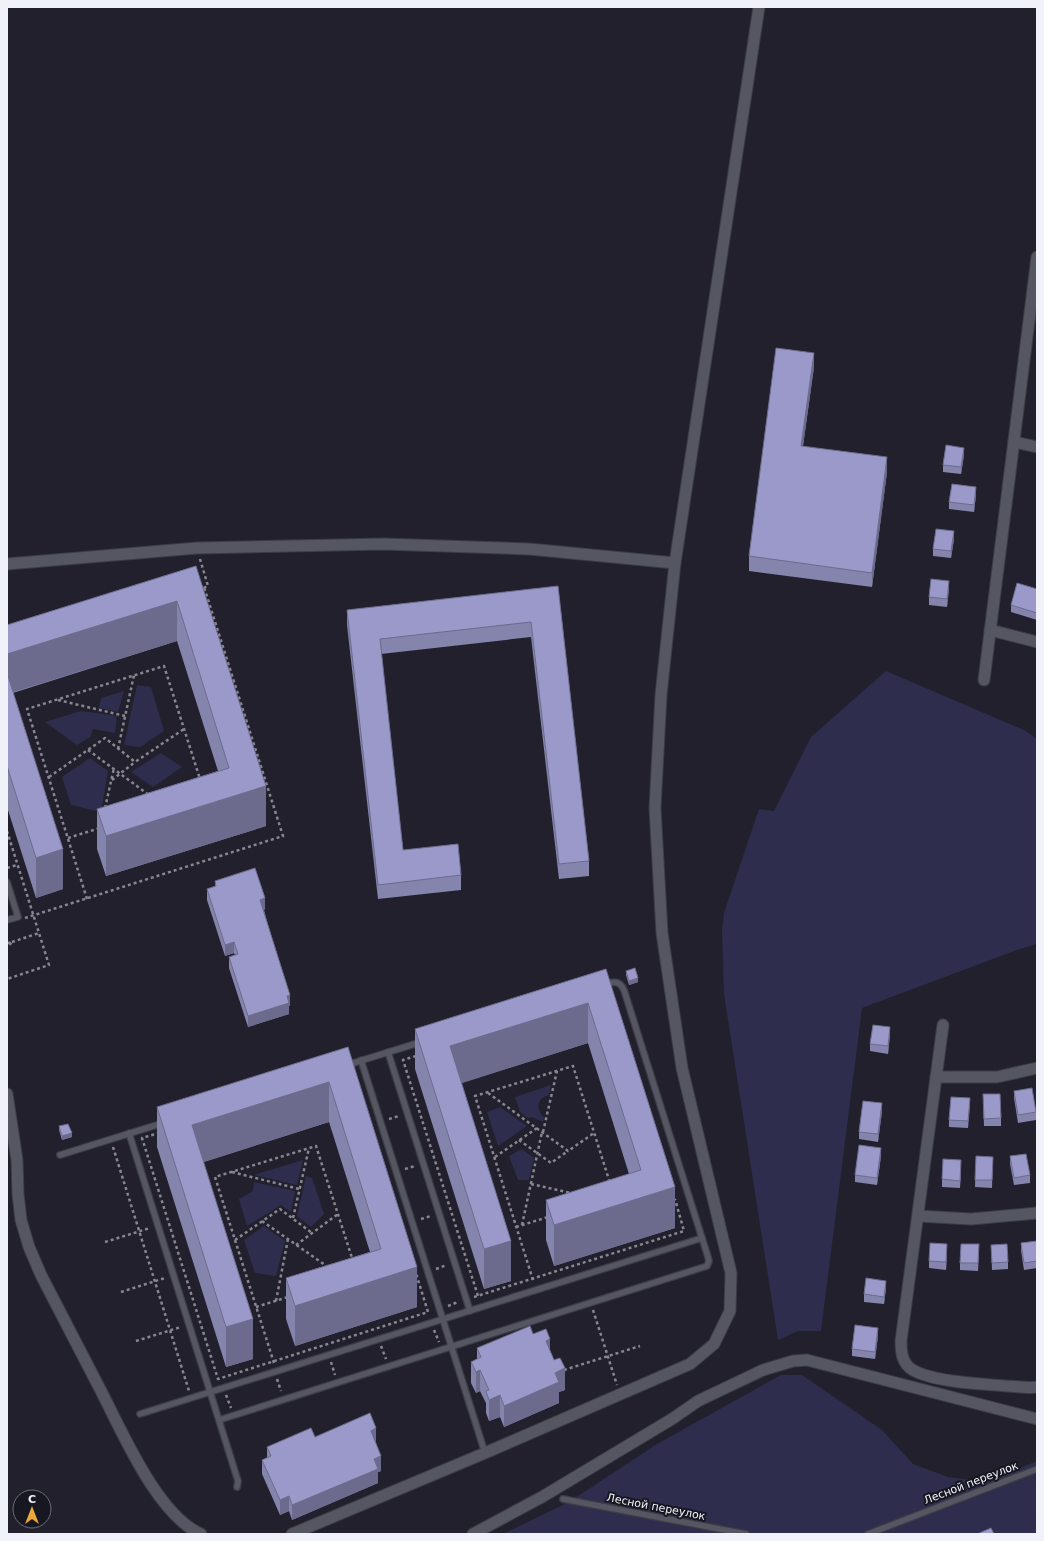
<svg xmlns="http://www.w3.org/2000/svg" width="1044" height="1541" font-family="'DejaVu Sans',sans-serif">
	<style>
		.green { fill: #2f2d4d }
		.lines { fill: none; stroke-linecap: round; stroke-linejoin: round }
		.service-casing { stroke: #3d3d46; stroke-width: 8 }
		.minor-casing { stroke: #3d3d46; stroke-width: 13 }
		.path { stroke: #888791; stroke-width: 2.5; stroke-dasharray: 3 3; stroke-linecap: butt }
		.service { stroke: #565663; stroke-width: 5.5 }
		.minor { stroke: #565663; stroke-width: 11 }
		.wall { fill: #8484ad }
		.shaded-wall { fill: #6c6b8d }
		.building { fill: #9a99c9; stroke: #6c6b8d }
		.labels { text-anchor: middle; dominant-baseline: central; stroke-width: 4; stroke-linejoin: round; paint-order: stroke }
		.street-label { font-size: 11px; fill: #f1f1f9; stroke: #171722 }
	</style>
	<rect width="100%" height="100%" fill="#21202c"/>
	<g class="green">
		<path d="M886 671 1024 730 1037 739V944L1017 950 862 1008 821 1331H798L778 1340 724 994 722 930 724 913 759 809 774 811 811 737Z"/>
		<path d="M137 685 151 687 164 731 140 747 124 745Z"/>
		<path d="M124 691 118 712 99 708 101 698Z"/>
		<path d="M81 711 117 716 115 733 93 729 90 737 77 745 45 722Z"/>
		<path d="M161 753 182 767 153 787 131 772Z"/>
		<path d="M90 758 108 771 101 812 71 805 62 777Z"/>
		<path d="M551 1085 549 1095C537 1098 535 1109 544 1117L543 1122 532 1117 528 1118 520 1112 515 1097Z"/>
		<path d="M500 1107 527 1126 498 1146 487 1112Z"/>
		<path d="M522 1149 534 1158 529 1180H518L509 1156Z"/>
		<path d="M303 1160 297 1185 254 1175Z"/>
		<path d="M306 1176 312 1178 324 1214 311 1227 297 1216Z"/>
		<path d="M254 1182 295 1191 291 1212 281 1205 247 1226 239 1199 253 1191Z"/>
		<path d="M264 1226 285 1241 276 1276 255 1273 244 1240Z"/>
		<path d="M781 1375H802L882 1430 913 1464 948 1477 987 1482 1037 1461V1534H503L569 1502 657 1444Z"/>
	</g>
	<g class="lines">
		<g class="service-casing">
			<g id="service">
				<path d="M7 882 18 917 7 920"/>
				<path d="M388 1052 470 1311"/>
				<path d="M361 1060 485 1453"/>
				<path d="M347 1065 421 1042"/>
				<path d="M129 1133 238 1481 237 1487"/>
				<path d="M60 1155 163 1123"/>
				<path d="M140 1414 702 1238"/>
				<path d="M219 1420 707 1266 709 1261 708 1257 624 990C620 981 614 981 605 984"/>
				<path d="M563 1499 746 1534"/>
				<path d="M868 1534 1037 1469"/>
			</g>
		</g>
		<g class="minor-casing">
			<g id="minor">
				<path d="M1014 442 1037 447"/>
				<path d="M7 564 197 548 383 544 529 549 675 563"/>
				<path d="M990 630 1037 642"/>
				<path d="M984 680 1037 257"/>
				<path d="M943 1025 901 1341C901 1352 902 1364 913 1370 933 1382 983 1384 1006 1386 1016 1386 1027 1389 1037 1387"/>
				<path d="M936 1077H997L1037 1068"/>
				<path d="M7 1094 17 1160 18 1194 21 1220 29 1247 41 1275C61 1313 80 1351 100 1389 122 1431 157 1515 201 1534"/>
				<path d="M918 1216 971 1219 1037 1213"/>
				<path d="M292 1534 485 1453 690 1364 714 1344 730 1311 731 1273 682 1068 662 933 655 808 661 695 675 563 759 7"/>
				<path d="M473 1534 542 1497 672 1419 698 1401 763 1370 793 1361 807 1360 1037 1419"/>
			</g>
		</g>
		<g class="path">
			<path d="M200 559 208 586 203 588"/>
			<path d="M58 700 125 716"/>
			<path d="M118 749 134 675"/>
			<path d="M88 750 149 795"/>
			<path d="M49 777 105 738 135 762 184 729"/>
			<path d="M112 780 135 762"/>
			<path d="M105 808 114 768"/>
			<path d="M7 831 49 965 7 979"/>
			<path d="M68 838 100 828"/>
			<path d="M7 868 17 865"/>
			<path d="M87 899 27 709 164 666 200 779"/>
			<path d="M25 918 283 836 204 587"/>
			<path d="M12 942 39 933"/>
			<path d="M7 943 12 942 7 947"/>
			<path d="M416 1056 403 1060 478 1296"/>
			<path d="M354 1074 428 1312 218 1379 142 1138Z"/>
			<path d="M488 1093 568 1151 594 1133"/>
			<path d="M389 1119 399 1116"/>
			<path d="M543 1132 557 1071"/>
			<path d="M519 1140 551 1163 568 1151"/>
			<path d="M113 1147 189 1391"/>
			<path d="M495 1157 537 1128"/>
			<path d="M405 1169 415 1166"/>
			<path d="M232 1172 299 1189"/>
			<path d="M531 1184 571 1193"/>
			<path d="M293 1218 309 1148"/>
			<path d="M421 1219 431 1216"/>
			<path d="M262 1221 328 1267"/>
			<path d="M522 1225 542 1132"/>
			<path d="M516 1227 548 1217"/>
			<path d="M235 1240 280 1209 312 1233"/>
			<path d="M105 1242 150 1228"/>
			<path d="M296 1245 338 1214"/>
			<path d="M436 1269 447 1265"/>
			<path d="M533 1280 475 1096 573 1066 610 1183"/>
			<path d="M121 1292 165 1278"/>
			<path d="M474 1297 684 1231 675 1199"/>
			<path d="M276 1301 288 1239"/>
			<path d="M448 1306 458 1302"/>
			<path d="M256 1307 288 1297"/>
			<path d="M593 1310 617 1385"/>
			<path d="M434 1330 439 1342"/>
			<path d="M136 1341 181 1327"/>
			<path d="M381 1346 386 1359"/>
			<path d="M331 1362 335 1375"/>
			<path d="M274 1363 215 1177 316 1146 353 1261"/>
			<path d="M564 1370 640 1346"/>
			<path d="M277 1379 281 1391"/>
			<path d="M226 1395 231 1408"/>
		</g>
		<use href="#service" class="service"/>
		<use href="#minor" class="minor"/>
	</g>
	<g class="wall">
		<path d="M814 367 803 446 887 472 872 587 749 571V556Z"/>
		<path d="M964 455 961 474 943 472V465Z"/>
		<path d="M976 495 974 512 949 509V502Z"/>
		<path d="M954 539 951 558 933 556V549Z"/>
		<path d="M196 566 266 826 106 876 97 849V809L218 771 177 641 13 693 63 889 36 898 7 807V625Z"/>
		<path d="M558 586 589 861V876L559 879 531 637 381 654 403 850 461 875V890L378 899 347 625V610Z"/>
		<path d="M949 589 947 607 929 605V597Z"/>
		<path d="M1037 589V620L1011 612V605Z"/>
		<path d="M215 881 265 909 264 910 290 1006H289V1014L248 1027 229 968V957L235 955 234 953 225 956 207 900V889L215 886Z"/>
		<path d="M606 969 675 1228 554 1266 546 1240V1200L629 1174 588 1043 461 1083 511 1281 484 1289 415 1069V1029Z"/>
		<path d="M626 971 638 982 629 985 626 975Z"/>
		<path d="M890 1035 888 1054 870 1051V1044Z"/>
		<path d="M348 1047 417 1307 295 1346 286 1319V1278L370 1252 329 1122 203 1162 253 1359 226 1367 157 1147V1107Z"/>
		<path d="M1014 1091 1036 1112V1120L1018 1123 1014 1098Z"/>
		<path d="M983 1102 1001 1118V1126H984Z"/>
		<path d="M970 1105 968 1128 949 1127V1120Z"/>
		<path d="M882 1111 878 1142 859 1139V1132Z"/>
		<path d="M59 1126 72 1137 62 1140 59 1130Z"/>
		<path d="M881 1156 877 1185 855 1182V1175Z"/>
		<path d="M976 1156 993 1157 992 1188 975 1187Z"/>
		<path d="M1010 1156 1030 1175V1183L1014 1185 1010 1164Z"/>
		<path d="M961 1167 960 1188 942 1187V1179Z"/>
		<path d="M1037 1241V1268L1024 1270 1021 1251V1243Z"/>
		<path d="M991 1245 1008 1262V1269L992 1270Z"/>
		<path d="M947 1252 946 1270 929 1268V1261Z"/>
		<path d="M979 1252 978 1271 960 1270V1263Z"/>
		<path d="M886 1288 884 1304 864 1302V1294Z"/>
		<path d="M533 1334 550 1352 565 1390 559 1392V1403L504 1427 500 1417 489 1421 486 1413V1403L480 1391 476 1393 471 1383V1362L477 1359V1348Z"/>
		<path d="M878 1336 875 1359 852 1356V1349Z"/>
		<path d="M315 1437 376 1443 381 1471 378 1472V1483L292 1520 289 1511 280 1515 262 1474V1460L267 1458V1447Z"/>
	</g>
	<g class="shaded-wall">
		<path d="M814 353V367L801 460V446Z"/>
		<path d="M964 448V455L961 474V467Z"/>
		<path d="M887 457V472L872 587V573Z"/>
		<path d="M976 487V495L974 512V505Z"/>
		<path d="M954 531V539L951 558V551Z"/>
		<path d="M949 581V589L947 607V599Z"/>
		<path d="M177 601V641L7 694V654Z"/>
		<path d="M266 786V826L106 876V836Z"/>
		<path d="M63 849V889L36 898V858Z"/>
		<path d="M265 898V909L260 911V900Z"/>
		<path d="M234 942V953L225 956V945Z"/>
		<path d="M638 978V982L629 985V981Z"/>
		<path d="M290 995V1006H289V1014L248 1027V1016L287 996Z"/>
		<path d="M588 1003V1043L450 1087V1046Z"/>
		<path d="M890 1027V1035L888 1054V1046Z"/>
		<path d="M329 1082V1122L192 1166V1125Z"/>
		<path d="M882 1103V1111L878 1142V1134Z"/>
		<path d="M72 1133V1137L62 1140V1136Z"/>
		<path d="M881 1148V1156L877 1185V1178Z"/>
		<path d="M961 1160V1167L960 1188V1181Z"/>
		<path d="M675 1187V1228L554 1266V1225Z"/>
		<path d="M511 1241V1281L484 1289V1249Z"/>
		<path d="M947 1244V1252L946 1270V1262Z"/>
		<path d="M417 1267V1307L295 1346V1306Z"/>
		<path d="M886 1281V1288L884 1304V1297Z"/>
		<path d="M253 1319V1359L226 1367V1327Z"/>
		<path d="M878 1328V1336L875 1359V1352Z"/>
		<path d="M550 1339V1361L546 1341Z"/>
		<path d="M565 1368V1390L559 1392V1403L504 1427V1406L555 1373Z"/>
		<path d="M480 1370V1391L476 1393V1372Z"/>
		<path d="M500 1395V1417L489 1421V1400Z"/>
		<path d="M376 1428V1443L371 1431Z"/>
		<path d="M381 1456V1471L378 1472V1483L292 1520V1505L374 1459Z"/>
		<path d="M289 1496V1511L280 1515V1500Z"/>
	</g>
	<g class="building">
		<path d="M776 348 814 353 801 446 887 457 872 573 749 556Z"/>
		<path d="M946 445 964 448 961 467 943 465Z"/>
		<path d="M952 484 976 487 974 505 949 502Z"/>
		<path d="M936 529 954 531 951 551 933 549Z"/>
		<path d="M196 566 266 786 106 836 97 809 229 768 177 601 7 654V625Z"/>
		<path d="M931 579 949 581 947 599 929 597Z"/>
		<path d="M1017 583 1037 589V613L1011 605Z"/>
		<path d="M558 586 589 861 559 864 531 622 380 639 403 850 458 844 461 875 378 885 347 610Z"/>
		<path d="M7 673 63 849 36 858 7 766Z"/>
		<path d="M255 868 265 898 260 900 290 995 287 996 289 1003 248 1016 229 957 238 954 234 942 225 945 207 889 216 886 215 881Z"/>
		<path d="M635 968 638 978 629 981 626 971Z"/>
		<path d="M606 969 675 1187 554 1225 546 1200 641 1170 588 1003 450 1046 511 1241 484 1249 415 1029Z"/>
		<path d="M873 1025 890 1027 888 1046 870 1044Z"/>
		<path d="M348 1047 417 1267 295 1306 286 1278 381 1249 329 1082 192 1125 253 1319 226 1327 157 1107Z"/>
		<path d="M1032 1088 1036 1112 1018 1115 1014 1091Z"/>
		<path d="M983 1094H1000L1001 1118 984 1119Z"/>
		<path d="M951 1097 970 1098 968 1121 949 1120Z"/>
		<path d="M863 1101 882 1103 878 1134 859 1132Z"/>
		<path d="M68 1124 72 1133 62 1136 59 1126Z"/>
		<path d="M859 1145 881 1148 877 1178 855 1175Z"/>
		<path d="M1026 1154 1030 1175 1014 1178 1010 1156Z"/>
		<path d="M976 1156 993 1157 992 1180H975Z"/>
		<path d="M943 1159 961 1160 960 1181 942 1179Z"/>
		<path d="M1037 1241V1261L1024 1263 1021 1243Z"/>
		<path d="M930 1243 947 1244 946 1262 929 1261Z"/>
		<path d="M961 1244H979L978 1263H960Z"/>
		<path d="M1007 1244 1008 1262 992 1263 991 1245Z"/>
		<path d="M866 1278 886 1281 884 1297 864 1294Z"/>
		<path d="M855 1325 878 1328 875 1352 852 1349Z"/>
		<path d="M530 1326 533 1334 546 1329 550 1339 546 1341 554 1360 560 1358 565 1368 555 1373 559 1382 504 1406 500 1395 489 1400 486 1391 489 1390 480 1370 476 1372 471 1362 481 1357 477 1348Z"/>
		<path d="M370 1413 376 1428 371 1431 381 1456 374 1459 378 1469 292 1505 289 1496 280 1500 262 1460 271 1456 267 1447 311 1428 315 1437Z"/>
		<path d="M991 1528 994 1534H977Z"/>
	</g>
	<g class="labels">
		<g class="street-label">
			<text transform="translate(971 1483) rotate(-21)">Лесной переулок</text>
			<text transform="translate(656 1507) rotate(11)">Лесной переулок</text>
		</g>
	</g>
	<rect width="1044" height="1541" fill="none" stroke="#f1f1f9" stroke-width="16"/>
	<g transform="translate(32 1509)"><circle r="19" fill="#171722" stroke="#6e6e78"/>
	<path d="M0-3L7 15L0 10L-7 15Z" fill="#eca93b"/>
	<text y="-6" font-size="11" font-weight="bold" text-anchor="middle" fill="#f1f1f9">С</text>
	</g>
</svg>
